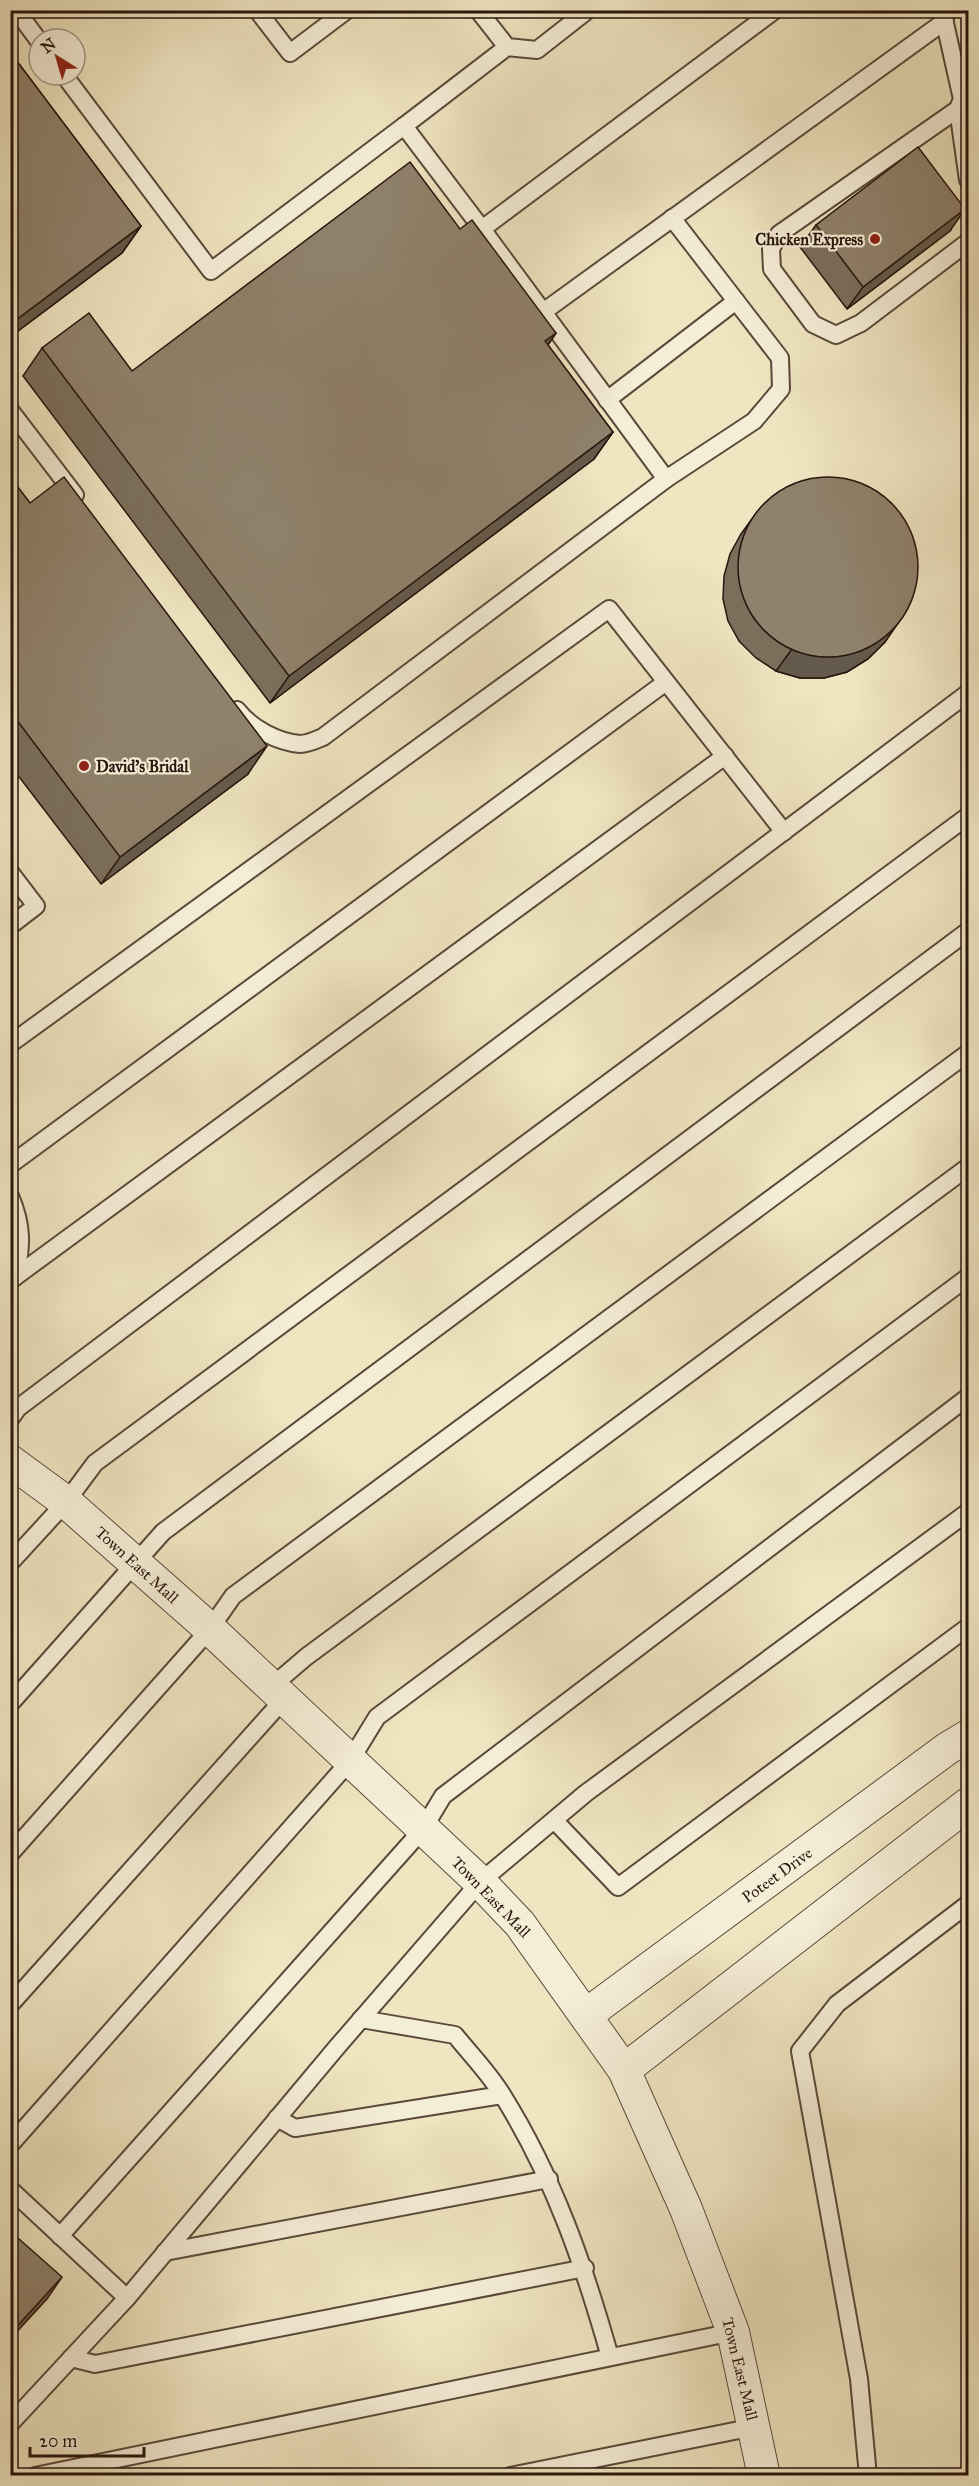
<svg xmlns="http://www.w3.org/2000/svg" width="979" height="2486" font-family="'IM FELL Great Primer',serif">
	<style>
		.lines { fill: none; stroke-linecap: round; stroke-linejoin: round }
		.lane-casing { stroke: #5a493a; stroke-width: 20 }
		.street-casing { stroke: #5a493a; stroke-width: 34 }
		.lane { stroke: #f5eed7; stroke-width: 16 }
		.street { stroke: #f5eed7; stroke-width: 32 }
		.wall { fill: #7b6f5c; stroke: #28150d; stroke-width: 1.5 }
		.shaded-wall { fill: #645a4b; stroke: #28150d; stroke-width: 1.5 }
		.building { fill: #8f816b; stroke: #28150d; stroke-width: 1.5 }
		.poi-dot { fill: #8f2418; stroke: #f5eed7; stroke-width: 2 }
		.labels { text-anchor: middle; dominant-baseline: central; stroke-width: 4.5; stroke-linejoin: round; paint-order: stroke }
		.poi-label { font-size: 16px; font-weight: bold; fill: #28150d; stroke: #f5eed7; text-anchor: end }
		.street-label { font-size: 16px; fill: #28150d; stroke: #f5eed7 }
	</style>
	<rect width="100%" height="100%" fill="#efe5c1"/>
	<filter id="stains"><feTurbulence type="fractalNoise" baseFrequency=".00333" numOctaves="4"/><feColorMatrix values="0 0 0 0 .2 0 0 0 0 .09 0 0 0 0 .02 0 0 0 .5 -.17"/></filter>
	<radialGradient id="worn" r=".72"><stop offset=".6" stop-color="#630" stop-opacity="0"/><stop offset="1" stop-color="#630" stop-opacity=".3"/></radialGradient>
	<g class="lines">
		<g class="lane-casing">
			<g id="lane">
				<path d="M16 10 39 41"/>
				<path d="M257 10 290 53 347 10"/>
				<path d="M478 10 507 47 537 50 588 10"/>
				<path d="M942 10 962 99 958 109 779 234 771 249 772 269 813 324 836 335 861 323 968 242"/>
				<path d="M64 75 211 271 404 126 482 229 775 10"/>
				<path d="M958 109 968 180"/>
				<path d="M404 126 507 47"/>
				<path d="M543 312 945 21"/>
				<path d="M607 400 736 301 672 218"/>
				<path d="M10 410 75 495"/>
				<path d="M666 479 754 421 781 389 780 358 736 301"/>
				<path d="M237 710C251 728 277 742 300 744 308 744 316 740 323 737L666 479 482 229"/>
				<path d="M10 872 36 906 10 926"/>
				<path d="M10 1044 609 609 784 832"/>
				<path d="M10 1165 666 682"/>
				<path d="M10 1196C23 1226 22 1247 15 1277L11 1280"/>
				<path d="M15 1277 725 756"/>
				<path d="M10 1419 18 1408 968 693"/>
				<path d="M10 1563 66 1502 95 1463 968 816"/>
				<path d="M271 1687 306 1657 968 1167"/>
				<path d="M10 1704 163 1532 968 931"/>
				<path d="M554 1820 618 1887 968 1627"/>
				<path d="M10 1854 210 1629 233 1596 968 1053"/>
				<path d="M10 2005 284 1699"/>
				<path d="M361 2019 455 2035C471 2055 490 2074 503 2096 554 2178 584 2265 610 2357"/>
				<path d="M277 2118 295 2128 502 2095"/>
				<path d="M10 2145 350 1761 377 1717 968 1277"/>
				<path d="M10 2189 127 2298"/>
				<path d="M60 2236 423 1829 443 1796 968 1397"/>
				<path d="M165 2252 549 2179"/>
				<path d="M71 2358 95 2364 585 2268"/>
				<path d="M10 2424 127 2298 337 2047 480 1882 586 1793 968 1512"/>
				<path d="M35 2476 733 2332"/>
				<path d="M510 2476 754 2427"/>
				<path d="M868 2476 859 2379 800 2051 837 2004 968 1904"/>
			</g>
		</g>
		<g class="street-casing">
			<g id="street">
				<path d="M10 1461 66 1502 210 1629 480 1882 520 1924 624 2070 686 2209 733 2332 764 2476"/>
				<path d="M586 2015 948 1748 968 1736"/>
				<path d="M624 2070 968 1804"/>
			</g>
		</g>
		<use href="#lane" class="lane"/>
		<use href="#street" class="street"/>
	</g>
	<g class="wall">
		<path d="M10 52 141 226 122 253 10 337Z"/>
		<path d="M816 225 950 231 847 309 800 247Z"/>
		<path d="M460 229 556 333 548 345 613 432 594 459 270 703 23 376 42 348 132 371Z"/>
		<path d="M10 477 30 503 248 774 101 884 10 765Z"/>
		<path d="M757 512 900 620 885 642 868 659 847 672 824 678H800L776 671 756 658 739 641 728 621 723 599 724 576 730 554 741 534Z"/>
	</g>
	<g class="shaded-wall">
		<path d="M965 209 950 231 847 309 863 287Z"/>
		<path d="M141 226 122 253 10 337V328L16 320Z"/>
		<path d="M556 333 537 360 545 341Z"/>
		<path d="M613 432 594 459 270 703 289 676Z"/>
		<path d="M900 620 885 642 868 659 847 672 824 678H800L776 671 792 649Z"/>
		<path d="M267 746 248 774 101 884 120 857Z"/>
		<path d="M62 2277 47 2299 10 2339V2334Z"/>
	</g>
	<g class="building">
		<path d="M10 52 141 226 16 320 10 313Z"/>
		<path d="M918 147 965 209 863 287 816 225Z"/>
		<path d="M410 162 460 229 472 220 556 333 545 341 613 432 289 676 42 348 89 313 132 371Z"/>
		<path d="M10 477 30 503 64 477 267 746 120 857 10 711Z"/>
		<circle cx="828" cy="567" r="90"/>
		<path d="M10 2231 62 2277 10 2334Z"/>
	</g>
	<g class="poi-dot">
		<circle cx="875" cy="239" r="6"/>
		<circle cx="84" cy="766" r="6"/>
	</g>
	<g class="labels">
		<g class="poi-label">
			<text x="863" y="239">Chicken Express</text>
			<text x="96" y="766" text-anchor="start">David's Bridal</text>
		</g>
		<g class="street-label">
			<text transform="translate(137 1565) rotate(42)">Town East Mall</text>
			<text transform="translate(777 1875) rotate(-36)">Poteet Drive</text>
			<text transform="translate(491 1897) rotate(46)">Town East Mall</text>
			<text transform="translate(740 2369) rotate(76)">Town East Mall</text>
		</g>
	</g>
	<rect width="979" height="2486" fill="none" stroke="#efe5c1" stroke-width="36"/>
	<rect x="12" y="12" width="955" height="2462" fill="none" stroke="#28150d" stroke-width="3"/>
	<rect x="18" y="18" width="943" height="2450" fill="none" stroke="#28150d" stroke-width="1.5"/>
	<g transform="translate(57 57) rotate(323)"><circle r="28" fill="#f5eed7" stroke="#a39786" stroke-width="1.5"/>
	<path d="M0-4.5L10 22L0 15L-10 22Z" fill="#8f2418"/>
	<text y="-9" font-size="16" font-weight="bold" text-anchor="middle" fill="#28150d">N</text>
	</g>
	<path d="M30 2447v9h114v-9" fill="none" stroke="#28150d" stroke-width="3"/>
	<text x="39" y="2447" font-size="18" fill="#28150d" stroke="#f5eed7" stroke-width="4.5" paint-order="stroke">20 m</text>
	<rect width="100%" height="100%" filter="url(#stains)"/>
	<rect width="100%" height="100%" fill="url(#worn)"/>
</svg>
